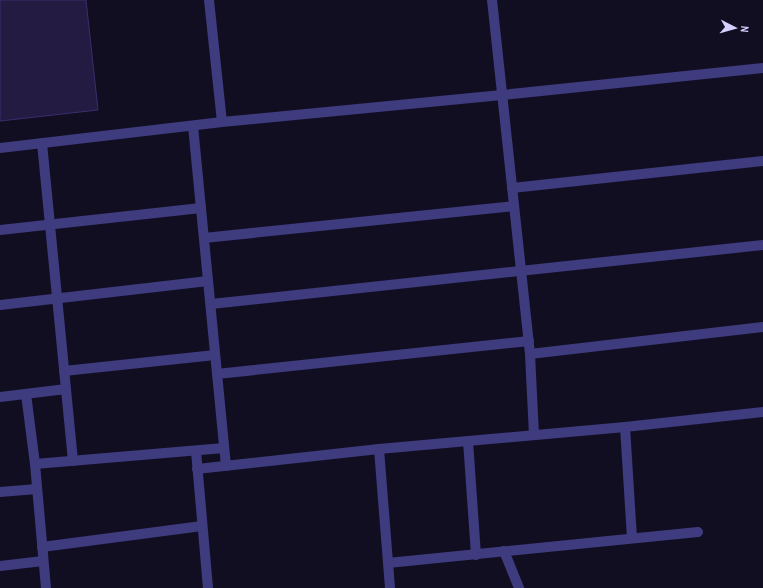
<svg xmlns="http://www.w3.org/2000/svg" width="763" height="588" font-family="'Archivo Narrow',sans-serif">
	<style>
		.building { fill: #231b42; stroke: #3b2e6d }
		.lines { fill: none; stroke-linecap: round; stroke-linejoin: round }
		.minor { stroke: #3e3b7f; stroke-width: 10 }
	</style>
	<rect width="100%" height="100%" fill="#120e22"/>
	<path class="building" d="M0 0H86L98 110 0 121Z"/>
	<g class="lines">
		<g class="minor">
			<path d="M209 0 222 122"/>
			<path d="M492 0 530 354 534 435"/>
			<path d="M193 126 226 466"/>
			<path d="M42 143 73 461"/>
			<path d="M0 148 222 122 502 95 763 68"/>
			<path d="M512 188 763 161"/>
			<path d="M0 230 201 208"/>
			<path d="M204 238 514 206"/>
			<path d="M211 304 763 245"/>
			<path d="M0 305 208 281"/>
			<path d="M530 354 763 327"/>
			<path d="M64 371 215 355"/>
			<path d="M217 374 529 341"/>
			<path d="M26 394 35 464 46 588"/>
			<path d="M0 397 66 389"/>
			<path d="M625 427 632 538"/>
			<path d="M468 441 476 555"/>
			<path d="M379 449 390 588"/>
			<path d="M196 451 208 588"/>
			<path d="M35 464 224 448"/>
			<path d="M197 469 379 449 625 427 763 412"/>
			<path d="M0 492 37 489"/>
			<path d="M42 547 202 526"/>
			<path d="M504 551 519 588"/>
			<path d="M388 563 698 532"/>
			<path d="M0 566 43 561"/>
		</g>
	</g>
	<g transform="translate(735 28) rotate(96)" stroke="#120e22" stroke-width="3" paint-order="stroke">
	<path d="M0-3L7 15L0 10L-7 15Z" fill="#d6d0fe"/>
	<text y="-6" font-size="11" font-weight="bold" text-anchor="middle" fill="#d6d0fe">N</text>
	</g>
</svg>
